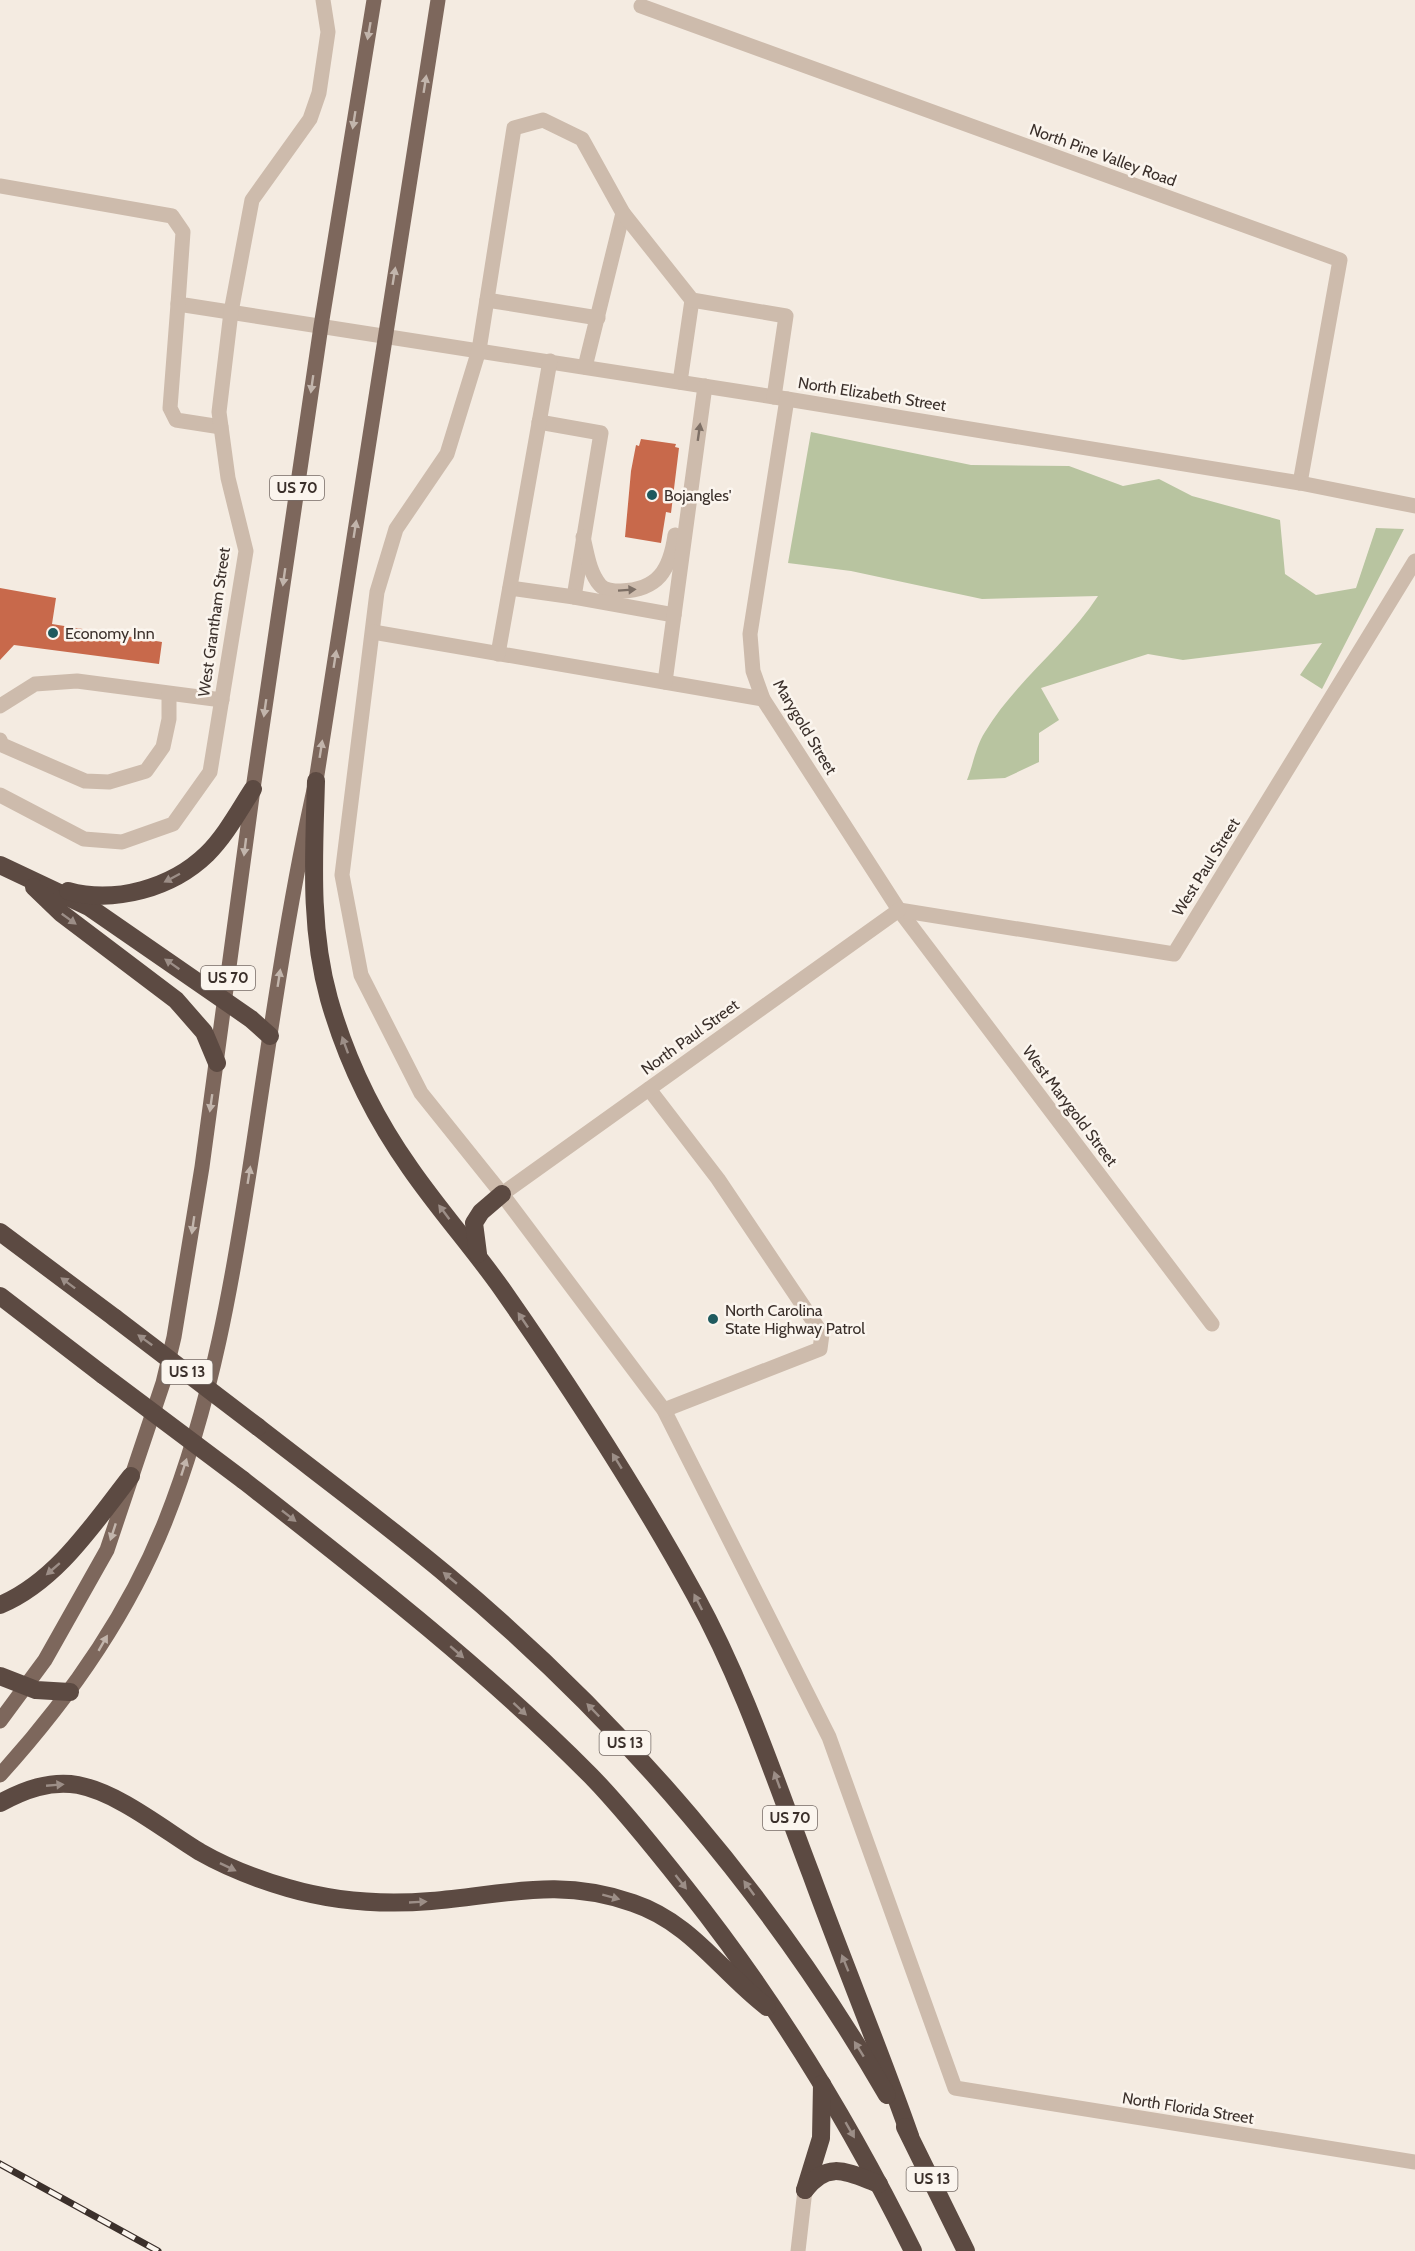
<svg xmlns="http://www.w3.org/2000/svg" width="1415" height="2251" font-family="Cabin,sans-serif">
	<style>
		.green { fill: #b8c4a0 }
		.building { fill: #c8694b }
		.lines { fill: none; stroke-linecap: round; stroke-linejoin: round }
		.minor { stroke: #cdbbac; stroke-width: 15 }
		.major { stroke: #7d675c; stroke-width: 15 }
		.highway { stroke: #5c4a42; stroke-width: 18 }
		.rail-casing { stroke: #3b302b; stroke-width: 7 }
		.rail { stroke: #fbf5ee; stroke-width: 4.5; stroke-dasharray: 14; stroke-linecap: butt }
		.highway-bridge { stroke: #5c4a42; stroke-width: 18 }
		.oneway { fill: #c2b5ac }
		.oneway2 { fill: #7d6f65 }
		.oneway3 { fill: #9c8e87 }
		.poi-dot { fill: #1f5a5e; stroke: #fbf5ee; stroke-width: 2 }
		.labels { text-anchor: middle; dominant-baseline: central; stroke-width: 5; stroke-linejoin: round; paint-order: stroke }
		.shield { fill: #fbf5ee; stroke: #756b66; stroke-width: 1.5 }
		.shield-label { font-size: 15px; font-weight: bold; fill: #3b302b }
		.street-label { font-size: 16px; fill: #3b302b; stroke: #fbf5ee }
		.poi-label { font-size: 16px; fill: #3b302b; stroke: #fbf5ee; text-anchor: start }
	</style>
	<rect width="100%" height="100%" fill="#f4ebe1"/>
	<path class="green" d="M811 432 971 465 1069 466 1123 486 1159 479 1192 496 1280 520 1285 574 1316 595 1356 588 1376 528 1404 529 1322 689 1300 675 1322 643 1183 660 1148 654 1041 688 1059 720 1039 733V762L1005 778 967 780C973 765 976 746 985 732 1016 681 1066 645 1098 596L982 599 851 571 788 563Z"/>
	<g class="building">
		<path d="M641 439 676 444 675 447 679 448 671 513 666 512 661 543 625 537 631 471 636 445 639 446Z"/>
		<path d="M0 588 56 598 52 624 162 642 159 664 14 645 0 660Z"/>
	</g>
	<g class="lines">
		<g class="minor">
			<path d="M641 6 1340 260 1300 483"/>
			<path d="M0 186 172 216 183 232 178 304 787 399 1300 483 1415 506"/>
			<path d="M487 300 598 318"/>
			<path d="M178 304 170 408 176 420 221 427"/>
			<path d="M585 367 623 213"/>
			<path d="M680 382 692 300"/>
			<path d="M774 397 786 316 692 300 623 213 582 139 543 120 514 128 479 350 447 454 396 529 377 592 342 875 361 975 421 1093 502 1194 664 1410 829 1737 955 2088 1415 2162"/>
			<path d="M787 399 750 634 753 671 763 699 899 910 1212 1324"/>
			<path d="M539 422 601 433 574 597"/>
			<path d="M583 537C587 553 589 572 600 585 605 591 614 591 621 591 658 590 670 570 675 535"/>
			<path d="M510 588 574 597 674 615"/>
			<path d="M373 632 763 699"/>
			<path d="M498 654 550 361"/>
			<path d="M665 682 705 386"/>
			<path d="M0 706 35 684 77 681 222 700"/>
			<path d="M0 740 2 745 85 781 109 782 146 771 163 747 169 719V694"/>
			<path d="M0 795 84 839 122 842 173 824 210 772 246 551 228 478 219 412 231 312 252 200 310 119 319 93 328 32 323 0"/>
			<path d="M899 910 1174 954 1415 561"/>
			<path d="M649 1089 718 1179 822 1334 820 1349 664 1410"/>
			<path d="M502 1194 899 910"/>
			<path d="M798 2251 805 2190"/>
		</g>
		<g class="major">
			<path d="M0 1721 45 1660 107 1550 163 1383 174 1337 202 1167 253 789 321 326 374 0"/>
			<path d="M0 1775C68 1700 127 1617 165 1522 212 1404 233 1279 252 1154 271 1029 288 905 316 781L438 0"/>
		</g>
		<g class="highway">
			<path d="M316 781C314 855 309 927 329 999 346 1059 374 1117 410 1168 439 1210 473 1248 502 1289 571 1388 637 1489 695 1595 744 1684 775 1780 811 1874 843 1962 879 2048 910 2136"/>
			<path d="M0 865 89 907 251 1019 270 1036"/>
			<path d="M34 887 61 913 176 1000 204 1032 217 1063"/>
			<path d="M68 891C115 904 172 888 207 854 226 835 238 812 253 789"/>
			<path d="M0 1232 115 1318"/>
			<path d="M478 1254 474 1223 481 1212 502 1194"/>
			<path d="M0 1296 103 1375"/>
			<path d="M258 1427C321 1476 386 1524 448 1576 623 1722 773 1898 887 2095"/>
			<path d="M243 1480C363 1574 483 1667 591 1776 624 1810 655 1849 685 1887 775 2000 849 2121 913 2251"/>
			<path d="M0 1605C57 1581 94 1523 131 1476"/>
			<path d="M0 1676 36 1690 70 1692"/>
			<path d="M0 1803C24 1790 50 1780 78 1785 119 1793 164 1830 200 1852 228 1868 257 1879 288 1888 336 1902 382 1905 431 1901 505 1895 558 1877 633 1903 692 1923 720 1971 767 2007"/>
			<path d="M905 2127 966 2251"/>
			<path d="M805 2190 821 2138 822 2084"/>
			<path d="M805 2190C828 2159 849 2173 879 2184"/>
		</g>
		<g class="rail-casing">
			<path id="rail" d="M0 2164 158 2251"/>
		</g>
		<use href="#rail" class="rail"/>
		<g class="highway-bridge">
			<path d="M115 1318 258 1427"/>
			<path d="M103 1375 243 1480"/>
		</g>
	</g>
	<defs><path id="oneway-solid" d="M-6-.8H1V-3.2L6.5 0L1 3.2V.8H-6Z" transform="scale(1.5)"/></defs>
	<g class="oneway">
		<use href="#oneway-solid" transform="translate(369 31) rotate(100)"/>
		<use href="#oneway-solid" transform="translate(425 84) rotate(-81)"/>
		<use href="#oneway-solid" transform="translate(354 120) rotate(99)"/>
		<use href="#oneway-solid" transform="translate(394 276) rotate(-81)"/>
		<use href="#oneway-solid" transform="translate(312 384) rotate(98)"/>
		<use href="#oneway-solid" transform="translate(355 529) rotate(-81)"/>
		<use href="#oneway-solid" transform="translate(284 577) rotate(98)"/>
		<use href="#oneway-solid" transform="translate(335 659) rotate(-81)"/>
		<use href="#oneway-solid" transform="translate(265 708) rotate(98)"/>
		<use href="#oneway-solid" transform="translate(321 749) rotate(-81)"/>
		<use href="#oneway-solid" transform="translate(245 847) rotate(97)"/>
		<use href="#oneway-solid" transform="translate(279 978) rotate(-81)"/>
		<use href="#oneway-solid" transform="translate(211 1103) rotate(98)"/>
		<use href="#oneway-solid" transform="translate(249 1175) rotate(-81)"/>
		<use href="#oneway-solid" transform="translate(193 1225) rotate(98)"/>
		<use href="#oneway-solid" transform="translate(184 1467) rotate(-72)"/>
		<use href="#oneway-solid" transform="translate(113 1532) rotate(108)"/>
		<use href="#oneway-solid" transform="translate(103 1643) rotate(-60)"/>
	</g>
	<g class="oneway2">
		<use href="#oneway-solid" transform="translate(699 432) rotate(-82)"/>
		<use href="#oneway-solid" transform="translate(627 590) rotate(-4)"/>
	</g>
	<g class="oneway3">
		<use href="#oneway-solid" transform="translate(172 878) rotate(152)"/>
		<use href="#oneway-solid" transform="translate(69 919) rotate(36)"/>
		<use href="#oneway-solid" transform="translate(172 964) rotate(-145)"/>
		<use href="#oneway-solid" transform="translate(345 1045) rotate(-110)"/>
		<use href="#oneway-solid" transform="translate(444 1212) rotate(-127)"/>
		<use href="#oneway-solid" transform="translate(68 1283) rotate(-143)"/>
		<use href="#oneway-solid" transform="translate(523 1320) rotate(-124)"/>
		<use href="#oneway-solid" transform="translate(145 1340) rotate(-144)"/>
		<use href="#oneway-solid" transform="translate(617 1461) rotate(-122)"/>
		<use href="#oneway-solid" transform="translate(289 1516) rotate(38)"/>
		<use href="#oneway-solid" transform="translate(53 1569) rotate(139)"/>
		<use href="#oneway-solid" transform="translate(450 1578) rotate(-140)"/>
		<use href="#oneway-solid" transform="translate(698 1602) rotate(-117)"/>
		<use href="#oneway-solid" transform="translate(457 1652) rotate(41)"/>
		<use href="#oneway-solid" transform="translate(520 1709) rotate(43)"/>
		<use href="#oneway-solid" transform="translate(593 1710) rotate(-134)"/>
		<use href="#oneway-solid" transform="translate(777 1780) rotate(-110)"/>
		<use href="#oneway-solid" transform="translate(55 1785) rotate(-5)"/>
		<use href="#oneway-solid" transform="translate(228 1867) rotate(26)"/>
		<use href="#oneway-solid" transform="translate(681 1882) rotate(52)"/>
		<use href="#oneway-solid" transform="translate(749 1888) rotate(-126)"/>
		<use href="#oneway-solid" transform="translate(611 1897) rotate(15)"/>
		<use href="#oneway-solid" transform="translate(418 1902) rotate(-3)"/>
		<use href="#oneway-solid" transform="translate(845 1963) rotate(-112)"/>
		<use href="#oneway-solid" transform="translate(859 2049) rotate(-122)"/>
		<use href="#oneway-solid" transform="translate(850 2130) rotate(60)"/>
	</g>
	<g class="poi-dot">
		<circle cx="652" cy="495" r="6"/>
		<circle cx="53" cy="633" r="6"/>
		<circle cx="713" cy="1319" r="6"/>
	</g>
	<g class="labels">
		<g class="shield">
			<rect x="270" y="476" width="54" height="24" rx="4.5"/>
			<rect x="201" y="966" width="54" height="24" rx="4.5"/>
			<rect x="161.5" y="1360" width="51" height="24" rx="4.5"/>
			<rect x="599.5" y="1731" width="51" height="24" rx="4.5"/>
			<rect x="763" y="1806" width="54" height="24" rx="4.5"/>
			<rect x="906.5" y="2167" width="51" height="24" rx="4.5"/>
		</g>
		<g class="shield-label">
			<text x="297" y="488">US 70</text>
			<text x="228" y="978">US 70</text>
			<text x="187" y="1372">US 13</text>
			<text x="625" y="1743">US 13</text>
			<text x="790" y="1818">US 70</text>
			<text x="932" y="2179">US 13</text>
		</g>
		<g class="street-label">
			<text transform="translate(1103 155) rotate(20)">North Pine Valley Road</text>
			<text transform="translate(872 394) rotate(9)">North Elizabeth Street</text>
			<text transform="translate(214 622) rotate(-82)">West Grantham Street</text>
			<text transform="translate(805 727) rotate(59)">Marygold Street</text>
			<text transform="translate(1206 867) rotate(-58)">West Paul Street</text>
			<text transform="translate(690 1037) rotate(-36)">North Paul Street</text>
			<text transform="translate(1070 1106) rotate(53)">West Marygold Street</text>
			<text transform="translate(1188 2108) rotate(9)">North Florida Street</text>
		</g>
		<g class="poi-label">
			<text x="664" y="495">Bojangles'</text>
			<text x="65" y="633">Economy Inn</text>
			<text x="725" y="1310">North Carolina<tspan x="725" dy="18">State Highway Patrol</tspan></text>
		</g>
	</g>
</svg>
